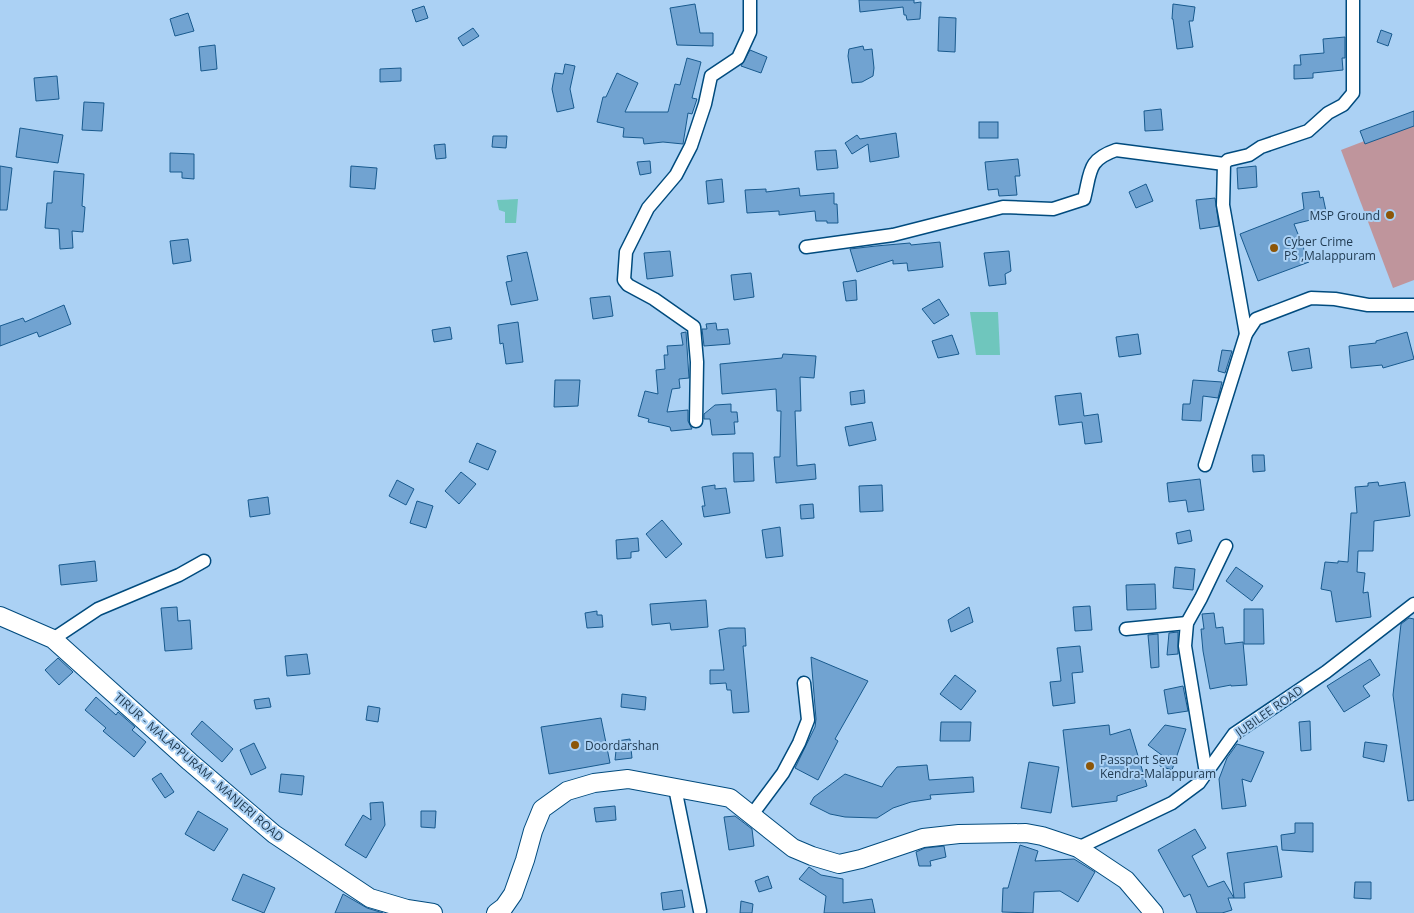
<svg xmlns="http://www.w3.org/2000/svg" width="1414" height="913" font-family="'Open Sans',sans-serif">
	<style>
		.green { fill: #bf959c }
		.water { fill: #6fc6bd }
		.building { fill: #71a3d1; stroke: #185a8e }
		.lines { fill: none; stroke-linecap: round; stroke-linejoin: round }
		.minor-casing { stroke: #004b7e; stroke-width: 15 }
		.secondary-casing { stroke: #004b7e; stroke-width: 20 }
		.minor { stroke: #fff; stroke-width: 12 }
		.secondary { stroke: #fff; stroke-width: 18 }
		.poi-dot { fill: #8c5608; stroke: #abd1f4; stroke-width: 2 }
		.labels { text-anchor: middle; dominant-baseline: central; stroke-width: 4; stroke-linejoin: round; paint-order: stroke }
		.poi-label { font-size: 12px; fill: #213c53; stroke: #abd1f4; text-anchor: start }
		.street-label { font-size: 12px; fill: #213c53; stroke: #abd1f4 }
	</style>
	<rect width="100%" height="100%" fill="#abd1f4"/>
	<path class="green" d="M1414 122V280L1393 288 1341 150Z"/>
	<g class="water">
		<path d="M518 199 516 223H505V212L499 210 497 200Z"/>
		<path d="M970 312H998L1000 355H976Z"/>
	</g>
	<g class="building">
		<path d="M859 0H914V3L921 2 920 19 907 20 906 15H904L903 7 860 12Z"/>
		<path d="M695 4 700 33H713V46L677 45 670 8Z"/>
		<path d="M1173 4 1195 7 1193 21H1189L1193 47 1177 49 1173 19H1172Z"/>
		<path d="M424 6 428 18 416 22 412 10Z"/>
		<path d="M188 13 194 31 175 36 170 19Z"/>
		<path d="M939 17 956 18 955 52 938 51Z"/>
		<path d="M473 28 479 36 463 46 458 38Z"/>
		<path d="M1381 30 1392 34 1388 46 1377 42Z"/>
		<path d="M1345 37V58H1342L1343 70 1313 73V78L1294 79V65H1301L1300 55 1324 53 1323 39Z"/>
		<path d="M215 45 217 69 201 71 199 47Z"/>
		<path d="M863 46 864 50 872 49 874 68 873 76 862 82 852 83 848 56 849 49Z"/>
		<path d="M750 50 767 57 761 73 741 66Z"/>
		<path d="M687 58 701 62 692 98 697 99 692 114 688 113 683 144 663 142 644 144 643 138 623 137 624 128 597 122 603 97H606L617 73 638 83 625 112H668L675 84 680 85Z"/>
		<path d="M565 64 575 66 570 89 574 108 557 112 552 89 555 73 563 74Z"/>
		<path d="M401 68V81L380 82V69Z"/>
		<path d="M57 76 59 99 36 101 34 78Z"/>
		<path d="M84 102 104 103 102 131 82 130Z"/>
		<path d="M1161 109 1163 130 1145 131 1144 111Z"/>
		<path d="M1414 111V126L1365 144 1360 131Z"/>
		<rect x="979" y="122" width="19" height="16"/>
		<path d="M20 128 63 135 58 163 16 157Z"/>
		<path d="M896 133 899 157 870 162 868 144 852 154 845 143 857 135 860 139Z"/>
		<path d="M493 136H507L506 148 492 147Z"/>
		<path d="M445 144 446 158 436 159 434 145Z"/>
		<path d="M836 150 838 168 817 170 815 151Z"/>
		<path d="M170 153 194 154V179L182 178V172H170Z"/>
		<path d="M1018 159 1020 176H1015L1017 195 999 196 998 189 988 190 985 162Z"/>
		<path d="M650 161 651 173 640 175 637 162Z"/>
		<path d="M0 166 12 168 7 210H0Z"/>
		<path d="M351 166 377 168 375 189 350 187Z"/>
		<path d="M1256 166 1257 187 1238 189 1237 168Z"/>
		<path d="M54 171 84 174 82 206 85 207 83 232 72 231 73 248 60 249 59 229 45 228 47 203H52Z"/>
		<path d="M722 179 724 202 708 204 706 181Z"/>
		<path d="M1146 184 1153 201 1136 208 1129 192Z"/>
		<path d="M799 188 800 196 834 193V204H837L838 223H827V221H816L815 211 779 215V211L747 213 745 190 766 189V192Z"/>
		<path d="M1319 191 1320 198 1323 197 1327 216 1294 224 1309 262 1258 281 1240 234 1304 209 1302 193Z"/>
		<path d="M1215 198 1219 226 1200 229 1196 200Z"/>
		<path d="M188 239 191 261 173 264 170 241Z"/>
		<path d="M940 242 943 267 908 271 907 263 893 264V260L857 272 850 249 876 246 910 243 911 245Z"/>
		<path d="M670 251 673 276 647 279 644 253Z"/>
		<path d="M1009 251 1011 271 1005 274 1006 284 989 286 984 253Z"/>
		<path d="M527 252 538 300 511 305 506 282 512 281 507 256Z"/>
		<path d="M751 273 754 297 734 300 731 275Z"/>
		<path d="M856 280 857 300 846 301 843 282Z"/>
		<path d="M610 296 613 316 593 319 590 298Z"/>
		<path d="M939 299 949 315 934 324 922 309Z"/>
		<path d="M64 305 71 324 39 337 37 332 0 346V326L23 318 25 322Z"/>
		<path d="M518 322 523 362 506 364 503 343 500 344 498 325Z"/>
		<path d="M716 323 717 330 728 329 730 344 704 346 702 329H707L706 324Z"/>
		<path d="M450 327 452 339 434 342 432 330Z"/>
		<path d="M686 332 689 378 679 379 680 388 672 389 667 412 688 410V421L692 429 671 431 670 427 648 422 649 419 638 416 645 391 658 394 656 370 665 369 664 355H668L667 346 683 345 681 333Z"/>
		<path d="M1407 332 1414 359 1383 368 1382 365 1351 368 1349 346 1376 343V341Z"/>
		<path d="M1138 334 1141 354 1119 357 1116 337Z"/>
		<path d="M952 335 959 354 938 358 932 341Z"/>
		<path d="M1309 348 1312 368 1292 371 1288 352Z"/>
		<path d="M1222 350 1232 351 1225 373 1218 371Z"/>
		<path d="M783 354 816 356 814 378 800 377 801 411H795L797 466 815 464 816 479 776 483 774 457H780L781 411H777L776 389 722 394 720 364 782 358Z"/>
		<path d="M555 380H580L578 406 554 407Z"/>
		<path d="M1193 380 1222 382 1218 398 1203 396 1201 421 1182 420 1183 404H1190Z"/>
		<path d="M864 390 865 403 851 405 850 392Z"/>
		<path d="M1081 393 1084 416 1098 414 1102 442 1085 444 1082 422 1059 425 1055 396Z"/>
		<path d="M731 404V412H737L738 422H734L735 434 712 435 710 419H704V414L715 405Z"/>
		<path d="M872 422 876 440 849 446 845 427Z"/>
		<path d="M477 443 496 451 488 470 469 462Z"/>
		<path d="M733 453H753L754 481 734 482Z"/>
		<path d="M1252 455H1264L1265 471 1253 472Z"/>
		<path d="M461 472 476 484 459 504 445 491Z"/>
		<path d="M1200 479 1204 510 1188 512 1186 500 1169 502 1167 483Z"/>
		<path d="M397 480 414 489 406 505 389 496Z"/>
		<path d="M1378 482 1379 486 1405 482 1410 516 1374 521 1373 551H1358L1357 572 1365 573 1363 593 1368 592 1371 617 1336 622 1331 591 1321 589 1325 562 1338 563V561L1348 562 1351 513H1357L1355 487 1368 486V483Z"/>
		<path d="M715 485V489L726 488 730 513 704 517 702 506H705L702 487Z"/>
		<path d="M882 485 883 511 860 512 859 486Z"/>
		<path d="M268 497 270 514 250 517 248 500Z"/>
		<path d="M417 501 433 506 426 528 410 523Z"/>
		<path d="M813 504 814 518 801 519 800 505Z"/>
		<path d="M662 520 682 544 666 558 646 534Z"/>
		<path d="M780 527 783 556 766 558 762 530Z"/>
		<path d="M1190 530 1192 541 1178 544 1176 533Z"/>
		<path d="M638 538 639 551 631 552V558L617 559 616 540Z"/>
		<path d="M95 561 97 581 61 585 59 565Z"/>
		<path d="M1175 567 1195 569 1193 590 1173 588Z"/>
		<path d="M1236 567 1263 586 1252 601 1226 581Z"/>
		<path d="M1155 584 1156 609 1127 610 1126 585Z"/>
		<path d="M706 600 708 627 671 630 670 623 652 625 650 604Z"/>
		<path d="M1090 606 1092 630 1075 631 1073 607Z"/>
		<path d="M177 607 178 621 190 620 192 649 165 651 161 608Z"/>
		<path d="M969 607 973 622 951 632 948 620Z"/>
		<path d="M1244 609H1263L1264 644H1244Z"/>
		<path d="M597 611V615H602L603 627 587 628 585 613Z"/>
		<path d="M1214 613 1216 628 1223 627 1225 644 1243 642 1247 685 1231 686V685L1210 689 1203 651 1201 629H1204L1202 614Z"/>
		<path d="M1409 618 1414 619V800L1408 801 1393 695 1401 624Z"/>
		<path d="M728 628H745L746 646H743L749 712 733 713 731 690H727L726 683 710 684V670H724L719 630Z"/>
		<path d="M1178 632V654L1167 655 1169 633Z"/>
		<path d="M1158 634 1159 667 1151 668 1148 635Z"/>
		<path d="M1080 646 1083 672 1072 673 1075 703 1053 706 1050 682 1061 681 1057 648Z"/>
		<path d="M307 654 310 674 287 676 285 656Z"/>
		<path d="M811 657 868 681 835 739 838 741 818 780 795 768 815 727 816 719Z"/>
		<path d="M58 658 73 672 59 685 45 670Z"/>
		<path d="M1370 659 1380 675 1363 686 1370 696 1344 712 1327 686Z"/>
		<path d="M955 675 976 691 961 710 940 694Z"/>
		<path d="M1183 686 1188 711 1168 714 1164 690Z"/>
		<path d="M622 694 646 697 645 710 621 707Z"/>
		<path d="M96 697 116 715 118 712 135 727 132 730 146 742 134 757 103 731 106 728 85 710Z"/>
		<path d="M269 698 271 707 256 709 254 700Z"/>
		<path d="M368 706 380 708 378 722 366 720Z"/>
		<path d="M601 718 610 763 549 774 541 727Z"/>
		<path d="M202 721 233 749 222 762 191 734Z"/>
		<path d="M1310 721 1311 750 1301 751 1299 722Z"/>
		<path d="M941 722H971L970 741H940Z"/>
		<path d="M1109 725 1110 735 1130 729 1147 786 1117 796V801L1072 807 1063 730Z"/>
		<path d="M1165 725 1186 729 1172 770 1160 766 1163 756 1148 745Z"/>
		<path d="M630 739 632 758 615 760 617 741Z"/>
		<path d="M1365 742 1387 745 1384 762 1363 757Z"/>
		<path d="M254 743 266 768 251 775 240 750Z"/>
		<path d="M1237 744 1264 752 1251 782 1242 779 1246 806 1222 809 1219 779 1227 758Z"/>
		<path d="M1029 762 1059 767 1051 813 1021 808Z"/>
		<path d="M927 765 929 780 973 777 974 792 930 795 931 799 911 802 893 808 877 818 845 817 830 814 810 804 814 797 845 774 882 787 886 780 897 767Z"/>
		<path d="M161 773 174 792 165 798 152 779Z"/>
		<path d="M281 774 304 776 302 795 279 792Z"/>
		<path d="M383 802 385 825 366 858 345 845 363 815 371 820 370 803Z"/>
		<path d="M615 806 616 820 596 822 594 808Z"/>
		<path d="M198 811 228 829 214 851 185 834Z"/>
		<path d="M421 811H436L435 828 421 827Z"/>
		<path d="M735 816 752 829 754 846 729 850 724 817Z"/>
		<path d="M1295 823H1313V852L1282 850 1281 835 1295 833Z"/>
		<path d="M1195 829 1206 848 1192 856 1208 887 1224 881 1234 898H1228L1232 910 1222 913H1197L1190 894 1184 897 1158 850Z"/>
		<path d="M1020 845 1038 851 1035 861 1074 859 1095 872 1078 902 1060 891 1034 892 1033 913 1002 912 1003 888H1008Z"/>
		<path d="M944 846 946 857 930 861 931 866H919L916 852 925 848Z"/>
		<path d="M1277 846 1282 877 1244 883 1245 898H1234L1227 853Z"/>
		<path d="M809 867 821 875 843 879V903L872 899 875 913H824L826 896 799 879Z"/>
		<path d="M243 874 275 888 264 913 232 900Z"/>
		<path d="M768 876 772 888 759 892 755 881Z"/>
		<path d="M1355 882H1371V899L1354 898Z"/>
		<path d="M682 890 685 907 663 910 661 893Z"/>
		<path d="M343 894 367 908 383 913H335Z"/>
		<path d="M741 901 753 904 752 913H740Z"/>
	</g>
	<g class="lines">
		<g class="minor-casing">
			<g id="minor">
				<path d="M806 247 893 235 1003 207 1053 209 1084 199C1091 172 1087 160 1116 150L1224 164"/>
				<path d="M1246 334 1223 205 1224 164 1228 160 1249 155 1261 147 1308 131 1328 113 1343 105 1353 93V0"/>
				<path d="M696 421 697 362 694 327 654 299 628 285 624 280 626 252 648 208 676 175 691 146 705 104 711 76 738 58 750 32V0"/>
				<path d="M1205 465 1246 334 1256 319 1311 298 1335 299 1368 305H1414"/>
				<path d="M1126 629 1187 623"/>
				<path d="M53 639 98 609 179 575 204 561"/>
				<path d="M1206 773 1185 646 1187 623 1201 598 1226 546"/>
				<path d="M675 788 700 911"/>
				<path d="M751 816 783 773 799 743 808 720 804 683"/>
				<path d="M1078 848 1172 803 1199 783 1234 734 1326 672 1414 604"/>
			</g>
		</g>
		<g class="secondary-casing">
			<g id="secondary">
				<path d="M0 616 53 639 190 762 274 834 370 898 407 909 433 913"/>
				<path d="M496 913 504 907 513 894 525 860 533 831 542 809 567 791 594 783 628 779 730 798 793 848 812 856 839 864 861 859 923 838 959 834 1026 833 1042 836 1078 848 1126 880 1154 913"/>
			</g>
		</g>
		<use href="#minor" class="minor"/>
		<use href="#secondary" class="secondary"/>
	</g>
	<g class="poi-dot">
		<circle cx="1390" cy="215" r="5"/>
		<circle cx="1274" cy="248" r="5"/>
		<circle cx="575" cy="745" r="5"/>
		<circle cx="1090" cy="766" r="5"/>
	</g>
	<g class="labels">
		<g class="poi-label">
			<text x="1380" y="215" text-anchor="end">MSP Ground</text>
			<text x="1284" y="241">Cyber Crime<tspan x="1284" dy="14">PS ,Malappuram</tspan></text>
			<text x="585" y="745">Doordarshan</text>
			<text x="1100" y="759">Passport Seva<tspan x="1100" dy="14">Kendra-Malappuram</tspan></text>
		</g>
		<g class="street-label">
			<text transform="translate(1269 711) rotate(-35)">JUBILEE ROAD</text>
			<text transform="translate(199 767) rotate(41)">TIRUR - MALAPPURAM - MANJERI ROAD</text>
		</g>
	</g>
</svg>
